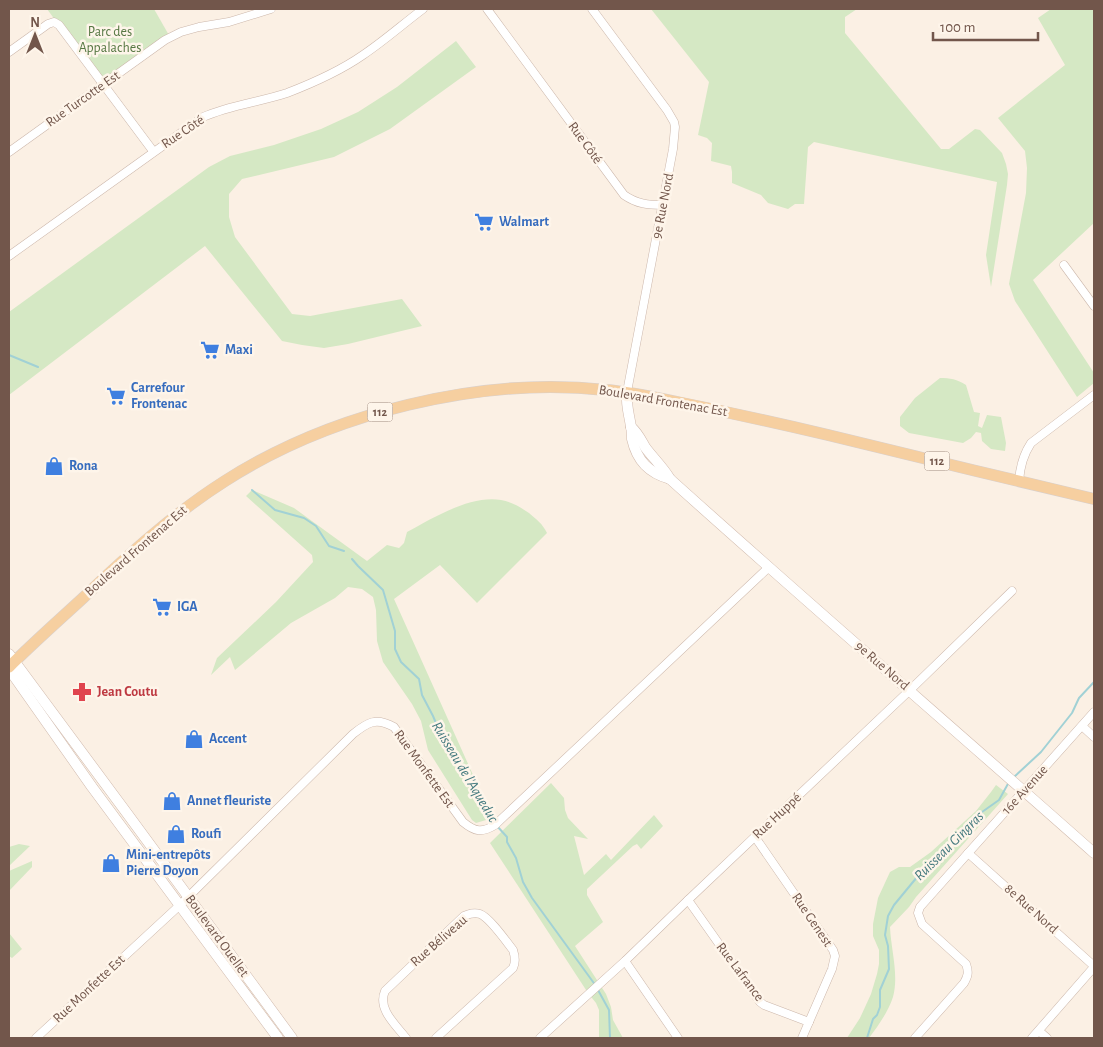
<svg xmlns="http://www.w3.org/2000/svg" width="1103" height="1047" font-family="'Alegreya Sans',sans-serif">
	<style>
		.green { fill: #d5e8c4 }
		.lines { fill: none; stroke-linecap: round; stroke-linejoin: round }
		.stream { stroke: #a1d1d5; stroke-width: 2 }
		.street-casing { stroke: #ccb7ab; stroke-width: 9 }
		.secondary-casing { stroke: #d0b9ac; stroke-width: 11 }
		.primary-casing { stroke: #d8d0cd; stroke-width: 12 }
		.street { stroke: #fff; stroke-width: 8 }
		.secondary { stroke: #fff; stroke-width: 10 }
		.primary { stroke: #f6cfa0; stroke-width: 11 }
		.labels { text-anchor: middle; dominant-baseline: central; stroke-width: 5; stroke-linejoin: round; paint-order: stroke }
		.shield { fill: #fef5ea; stroke: #9c867b; stroke-width: 1 }
		.shield-label { font-size: 12px; font-weight: bold; fill: #72564b }
		.park-label { font-size: 14px; fill: #577844; stroke: #fef5ea }
		.street-label { font-size: 14px; fill: #72564b; stroke: #fef5ea }
		.shop-label { font-size: 14px; font-weight: bold; fill: #366cbe; stroke: #fef5ea; text-anchor: start }
		.health-label { font-size: 14px; font-weight: bold; fill: #be3a42; stroke: #fef5ea; text-anchor: start }
		.water-label { font-size: 15px; font-style: italic; fill: #43797e; stroke: #fef5ea }
	</style>
	<rect width="100%" height="100%" fill="#fbf0e4"/>
	<g class="green">
		<path d="M47 9H154L170 37 103 85Z"/>
		<path d="M651 9H857L845 17V33L941 149H949L975 129 980 130 1002 153 1006 164 1008 174 1007 185 991 287 986 255 997 182 814 142 808 147 804 204H795L788 209 768 203 761 195 732 183V172L731 166 711 161 712 143 707 138 698 135 709 82Z"/>
		<path d="M1051 9H1094V223L1033 280 1094 373V383L1077 397 1015 301 1009 284 1026 193 1027 168 1025 151 998 118 1065 65 1038 18Z"/>
		<path d="M456 41 476 67 390 129 334 157 242 179 229 194V217L235 237 292 314 310 316 402 299 422 326 348 344 324 348 302 345 282 341 205 246 9 395V312L209 167 230 156 274 145 321 129 358 112 397 87Z"/>
		<path d="M940 378C950 378 957 379 966 385L974 412 980 413 978 426 982 428 987 415 1001 417 1006 443 1005 451 991 449 982 441 981 433 976 432 971 438 963 443 909 433 900 426V417L915 398Z"/>
		<path d="M252 490 294 508 367 561 387 545 399 548 404 543 407 532C433 518 470 495 501 500 512 502 520 507 529 513 537 520 542 523 547 533L477 603 440 565 394 599 491 815 486 820 476 823 472 820 428 750 421 721 412 704 383 662 377 641 376 610 373 597 362 589 348 587 335 598 291 623 235 670 230 657 211 675 217 658 276 602 313 562 312 555 246 496Z"/>
		<path d="M551 783 564 798 565 810 568 818 588 839 574 836 584 875 606 854 611 860 654 815 663 826 641 849 637 844 633 846 587 889V895L603 922 575 946 606 994 611 1007 613 1020 623 1038H599V1010L596 1003 588 993 490 843Z"/>
		<path d="M996 785 1008 794 916 897 909 907 890 927C891 950 899 975 893 997 888 1012 878 1026 869 1038H847L860 1018 871 994 877 974 879 964V950L873 936V924L878 898 890 872 899 867H910L931 852 976 811 991 792Z"/>
		<path d="M19 844 30 846 9 866V847Z"/>
		<path d="M32 861V867L9 891V871Z"/>
		<path d="M9 933 22 949 12 958 9 956Z"/>
	</g>
	<g class="lines">
		<g class="stream">
			<path d="M9 355 38 367"/>
			<path d="M252 490 275 510 304 518 316 526 329 546 344 551"/>
			<path d="M352 559 358 566 383 590 395 631V649L401 662 419 679 422 695 433 716 441 735 467 774 481 801 488 818 494 823"/>
			<path d="M1014 777 1041 752 1072 713 1079 698 1094 682"/>
			<path d="M497 826 507 837V842L516 858 523 882 532 898 596 986"/>
			<path d="M598 990 609 1010 610 1038"/>
			<path d="M867 1038 873 1019 877 1015 880 1007V990L889 969 888 946 885 935 888 916 894 905 927 865 960 838 982 812 999 800 1009 782"/>
		</g>
		<g class="street-casing">
			<g id="street">
				<path d="M487 9 624 195C637 204 648 205 663 205"/>
				<path d="M592 9 667 110 674 122 675 127 673 149 627 392"/>
				<path d="M9 52 48 24 54 22 59 25 153 151"/>
				<path d="M9 152 165 40 181 32 199 27 229 22 271 9"/>
				<path d="M9 256 203 117C230 105 260 102 287 93 313 83 340 71 363 55 384 41 403 24 423 9"/>
				<path d="M1064 265 1094 306"/>
				<path d="M1019 481C1020 467 1023 455 1031 443L1094 395"/>
				<path d="M1082 726 1094 737"/>
				<path d="M755 837 833 950 835 956 832 969 802 1038"/>
				<path d="M968 853 1094 966"/>
				<path d="M688 900 760 1002 764 1005 809 1022"/>
				<path d="M625 961 678 1038"/>
				<path d="M1039 1031 1047 1038"/>
				<path d="M36 1038 180 905 353 734C368 722 376 717 394 727L463 822C475 832 482 833 495 825L768 568"/>
				<path d="M406 1038C396 1025 377 1009 385 991L464 916C469 914 474 912 480 914 489 917 506 941 513 950 515 956 516 962 513 968L436 1038"/>
				<path d="M540 1038 625 961 688 900 910 690 1012 591"/>
				<path d="M915 1038 964 983C968 976 969 972 966 964L922 924 918 913 920 907 1094 712"/>
				<path d="M1032 1038 1094 967"/>
			</g>
		</g>
		<g class="secondary-casing">
			<g id="secondary">
				<path d="M627 392C626 407 629 413 631 427 632 431 632 435 632 439 637 461 649 473 670 479"/>
				<path d="M631 427C638 433 641 440 645 447 653 458 663 467 670 479 810 605 953 728 1094 853"/>
				<path d="M9 654 129 816 292 1038"/>
				<path d="M9 669 92 787 278 1038"/>
			</g>
		</g>
		<g class="primary-casing">
			<path id="primary" d="M9 667C33 643 58 621 83 598 128 555 173 514 225 481 331 413 481 376 606 390 630 392 653 397 677 402 727 412 778 423 828 435 917 457 1005 478 1094 499"/>
		</g>
		<use href="#street" class="street"/>
		<use href="#secondary" class="secondary"/>
		<use href="#primary" class="primary"/>
	</g>
	<defs>
		<g id="supermarket-bare" transform="scale(1.5)"><path d="M-6-5.5h2.5l.6 2H6L4.5 2H-2.5L-4.4-4H-6ZM-1.5 3.2a1.3 1.3 0 1 0 .1 0ZM3 3.2a1.3 1.3 0 1 0 .1 0Z" fill="#3f7fe0" stroke="#fef5ea" stroke-width="2.5" paint-order="stroke"/></g>
		<g id="shop-bare" transform="scale(1.5)"><path d="M-5-2.5h2.3a2.7 3.5 0 0 1 5.4 0H5L5.5 6h-11ZM-1.5-2.5h3a1.5 2.3 0 0 0-3 0Z" fill="#3f7fe0" stroke="#fef5ea" stroke-width="2.5" paint-order="stroke"/></g>
		<g id="pharmacy-bare" transform="scale(1.5)"><path d="M-2-6h4v4h4v4h-4v4h-4v-4h-4v-4h4Z" fill="#e0444e" stroke="#fef5ea" stroke-width="2.5" paint-order="stroke"/></g>
	</defs>
	<g fill-rule="evenodd">
		<use href="#supermarket-bare" x="484" y="222"/>
		<use href="#supermarket-bare" x="210" y="350"/>
		<use href="#supermarket-bare" x="116" y="396"/>
		<use href="#shop-bare" x="54" y="466"/>
		<use href="#supermarket-bare" x="162" y="607"/>
		<use href="#pharmacy-bare" x="82" y="692"/>
		<use href="#shop-bare" x="194" y="739"/>
		<use href="#shop-bare" x="172" y="801"/>
		<use href="#shop-bare" x="176" y="834"/>
		<use href="#shop-bare" x="111" y="863"/>
	</g>
	<g class="labels">
		<g class="shield">
			<rect x="367.5" y="402.5" width="25" height="19" rx="4"/>
			<rect x="924.5" y="451.5" width="25" height="19" rx="4"/>
		</g>
		<g class="shield-label">
			<text x="380" y="412">112</text>
			<text x="937" y="461">112</text>
		</g>
		<g class="park-label">
			<text x="110" y="32">Parc des<tspan x="110" dy="16">Appalaches</tspan></text>
		</g>
		<g class="street-label">
			<text transform="translate(83 99) rotate(-35)">Rue Turcotte Est</text>
			<text transform="translate(183 132) rotate(-34)">Rue Côté</text>
			<text transform="translate(585 143) rotate(54)">Rue Côté</text>
			<text transform="translate(663 206) rotate(-79)">9e Rue Nord</text>
			<text transform="translate(663 401) rotate(10)">Boulevard Frontenac Est</text>
			<text transform="translate(136 551) rotate(-41)">Boulevard Frontenac Est</text>
			<text transform="translate(882 666) rotate(41)">9e Rue Nord</text>
			<text transform="translate(424 769) rotate(54)">Rue Monfette Est</text>
			<text transform="translate(1025 790) rotate(-48)">16e Avenue</text>
			<text transform="translate(777 816) rotate(-43)">Rue Huppé</text>
			<text transform="translate(1031 909) rotate(42)">8e Rue Nord</text>
			<text transform="translate(812 920) rotate(56)">Rue Genest</text>
			<text transform="translate(217 936) rotate(54)">Boulevard Ouellet</text>
			<text transform="translate(439 941) rotate(-41)">Rue Béliveau</text>
			<text transform="translate(740 972) rotate(53)">Rue Lafrance</text>
			<text transform="translate(89 989) rotate(-43)">Rue Monfette Est</text>
		</g>
		<g class="shop-label">
			<text x="499" y="222">Walmart</text>
			<text x="225" y="350">Maxi</text>
			<text x="131" y="388">Carrefour<tspan x="131" dy="16">Frontenac</tspan></text>
			<text x="69" y="466">Rona</text>
			<text x="177" y="607">IGA</text>
			<text x="209" y="739">Accent</text>
			<text x="187" y="801">Annet fleuriste</text>
			<text x="191" y="834">Roufi</text>
			<text x="126" y="855">Mini-entrepôts<tspan x="126" dy="16">Pierre Doyon</tspan></text>
		</g>
		<g class="health-label">
			<text x="97" y="692">Jean Coutu</text>
		</g>
		<g class="water-label">
			<text transform="translate(465 772) rotate(59)">Ruisseau de l'Aqueduc</text>
			<text transform="translate(949 846) rotate(-45)">Ruisseau Gingras</text>
		</g>
	</g>
	<rect width="1103" height="1047" fill="none" stroke="#72564b" stroke-width="20"/>
	<g transform="translate(35 35)" stroke="#fef5ea" stroke-width="4" paint-order="stroke">
	<path d="M0-4L9 19L0 12L-9 19Z" fill="#72564b"/>
	<text y="-8" font-size="14" font-weight="bold" text-anchor="middle" fill="#72564b">N</text>
	</g>
	<path d="M933 32v8h105v-8" fill="none" stroke="#72564b" stroke-width="2.5"/>
	<text x="940" y="32" font-size="15" fill="#72564b" stroke="#fef5ea" stroke-width="4" paint-order="stroke">100 m</text>
</svg>
